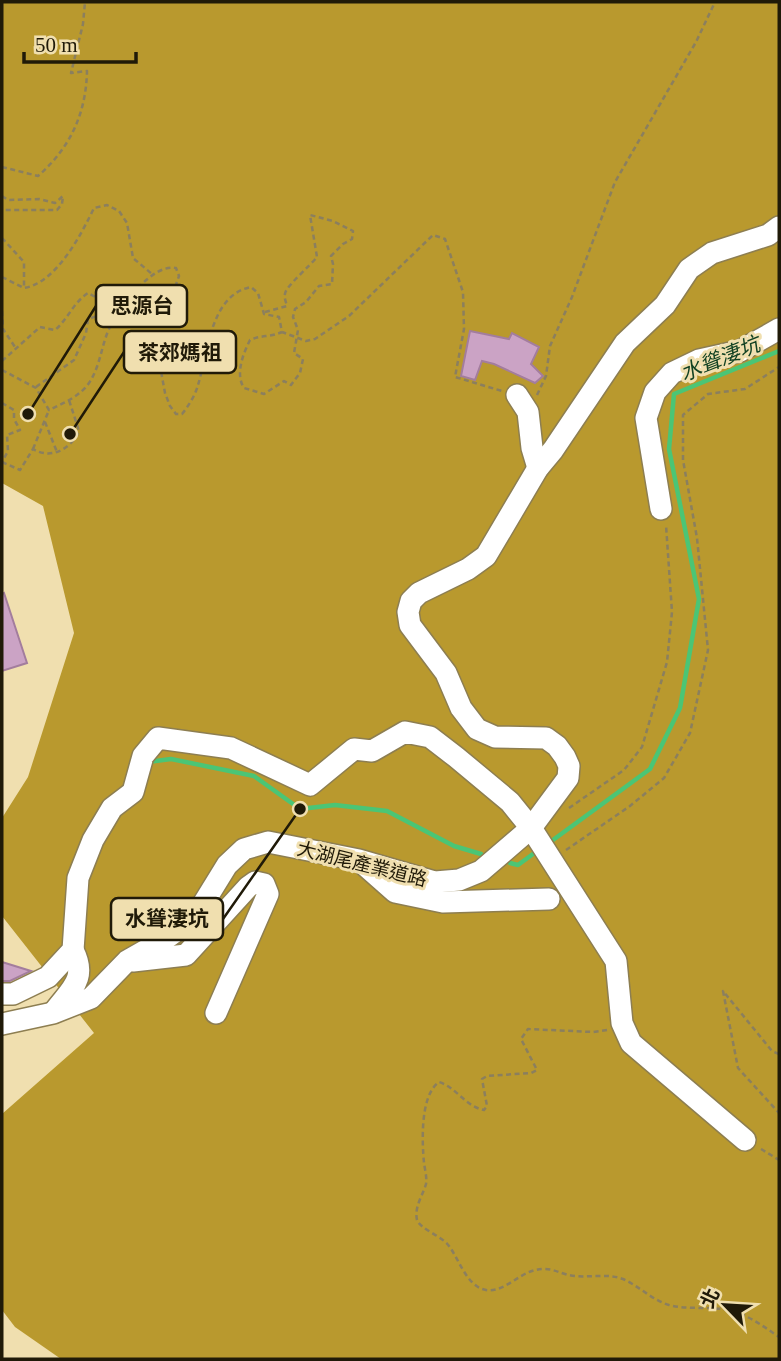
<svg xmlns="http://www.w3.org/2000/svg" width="781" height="1361" font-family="'Times New Roman','Noto Sans TC',serif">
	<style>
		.forest { fill: #b9992e }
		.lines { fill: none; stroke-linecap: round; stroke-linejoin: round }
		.stream { stroke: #4bc575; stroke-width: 4.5 }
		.building { fill: #cba3c5; stroke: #a37d9d; stroke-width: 2 }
		.minor-casing { stroke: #8d7e51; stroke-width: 24 }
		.path { stroke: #8b7f5e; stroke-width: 2.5; stroke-dasharray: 5 3.5; stroke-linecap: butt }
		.minor { stroke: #fff; stroke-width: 21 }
		.labels { text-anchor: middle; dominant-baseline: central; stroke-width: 6; stroke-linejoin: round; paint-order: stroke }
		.street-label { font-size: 19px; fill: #201a08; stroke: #f0dfaf }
		.water-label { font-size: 21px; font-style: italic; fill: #124223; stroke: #f0dfaf }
		.leader { fill: none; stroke: #201a08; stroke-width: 2.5 }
		.callout-dot { fill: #201a08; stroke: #f0dfaf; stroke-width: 2.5 }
		.callout { fill: #f0dfaf; stroke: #201a08; stroke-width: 2.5 }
		.callout-label { font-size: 21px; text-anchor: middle; font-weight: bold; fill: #201a08 }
	</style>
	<rect width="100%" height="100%" fill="#f0dfaf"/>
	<path class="forest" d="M2 2H779V1359H61L15 1327 2 1310V1114L94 1033 2 916V818L28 777 74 633 43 506 2 483Z"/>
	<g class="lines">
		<g class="stream">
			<path d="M148 762 171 759 254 776 300 809 335 805 387 811 454 846 481 854"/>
			<path d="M553 840 650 769 680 708 699 599 669 449 674 394 779 351"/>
			<path d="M510 863 518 865 533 854"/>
		</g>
	</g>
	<g class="building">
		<path d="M470 331 509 339 512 333 539 347 531 364 543 376 535 383 494 364 482 361 475 380 461 376Z"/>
		<path d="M4 593 27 663 2 671V594Z"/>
		<path d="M2 962 31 971 10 981H2Z"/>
	</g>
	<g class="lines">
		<g class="minor-casing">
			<g id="minor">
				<path d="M517 395 528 412 532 448 538 468"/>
				<path d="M661 509 646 418 655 392 672 373 699 360 740 351 779 329"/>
				<path d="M361 862 395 892 443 902 549 899"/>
				<path d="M133 961 186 955 248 887 255 882 264 884 268 894 216 1013"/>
				<path d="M2 994H13L48 977 73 950 78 878 93 840 112 808 133 792 143 756 158 738 231 748 310 785 354 749 372 751 405 732 430 737 456 757 510 802 531 828 616 961 622 1023 631 1043 745 1140"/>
				<path d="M54 1012C71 989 88 979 73 950"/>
				<path d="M2 1024 53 1013 91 998 127 961 164 940 195 917 227 865 244 849 268 842 359 860 435 882 459 880 481 871 531 828 568 778 569 766 565 757 557 746 546 738 495 737 477 729 461 708 446 673 410 625 408 612 411 601 419 593 468 569 486 556 538 468 553 450 625 343 665 305 689 269 712 253 768 235 779 227"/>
			</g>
		</g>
		<g class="path">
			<path d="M2 167 38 176C70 148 86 114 87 71L71 73 83 24 85 2"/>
			<path d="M2 196 8 200 39 199 55 203 63 196 62 204 57 210H2"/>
			<path d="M2 238 24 262V288C56 283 81 235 94 208L107 205 119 211 127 223 133 258 152 274"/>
			<path d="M2 277 24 288"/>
			<path d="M2 311 3 329 15 347"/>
			<path d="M265 312 287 306C286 302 284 298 285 294 285 287 311 265 317 257L310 215 333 221 353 231 352 239 343 244 331 256 333 264 332 284 319 286 306 302 295 309 293 317 298 330 294 353 303 359 300 373 291 385 284 381 264 394 244 388C235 374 243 354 250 340 261 335 271 337 282 332"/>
			<path d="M2 361 40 327 55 330C68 319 73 303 88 293L114 307 124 308"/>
			<path d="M2 370 36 388 49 410C64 403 80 396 89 383 101 365 101 345 110 327 120 307 152 263 176 268L179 276 158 337V355L165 393 170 406 176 414H182C189 405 195 396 198 385 208 353 210 295 251 287L258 293 264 314 279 317 282 332 306 341 315 339 349 316 433 235 445 239 463 292 464 329 455 377 502 391"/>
			<path d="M36 387 74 360 86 333 88 319 97 316 103 302"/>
			<path d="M537 395 546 376 550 346 572 297 615 182 696 42 715 2"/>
			<path d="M2 403 14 410V419L20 430 7 435 8 451 2 462"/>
			<path d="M45 422 57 452"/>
			<path d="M33 449 49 410"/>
			<path d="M2 462 20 470 33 449C51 460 71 449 79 431L69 400"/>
			<path d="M569 808 624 770 642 747 667 662 672 612 666 525"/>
			<path d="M566 850 630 806 664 778 690 733 708 650 697 538 683 460V415L708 394 745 389 779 367"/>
			<path d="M607 1030 593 1032 528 1029 521 1039 537 1070 531 1073 487 1076 482 1079 487 1106 484 1110C466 1107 456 1087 439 1082 420 1095 422 1142 424 1163 425 1170 427 1177 426 1184 423 1195 414 1207 417 1220 420 1229 442 1236 449 1246 459 1259 467 1287 486 1290 507 1293 521 1268 545 1269 552 1269 558 1272 565 1274 584 1280 605 1272 623 1279 639 1286 652 1300 669 1305 688 1310 708 1306 728 1310 747 1314 763 1326 779 1337"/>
			<path d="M779 1054 772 1051 723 991 738 1068 779 1113"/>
			<path d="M761 1149 779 1160"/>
		</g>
		<use href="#minor" class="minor"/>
	</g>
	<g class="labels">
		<g class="street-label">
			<text transform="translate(362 864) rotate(14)">大湖尾產業道路</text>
		</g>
		<g class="water-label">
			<text transform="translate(720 359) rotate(-22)">水聳淒坑</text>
		</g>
	</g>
	<path class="leader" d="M28 414L96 306M70 434L124 352M300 809L223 919"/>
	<g class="callout-dot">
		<circle cx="28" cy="414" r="7"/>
		<circle cx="70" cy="434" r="7"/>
		<circle cx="300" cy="809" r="7"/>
	</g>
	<g class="callout">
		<rect x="96" y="285" width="91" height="42" rx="7"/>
		<rect x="124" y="331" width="112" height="42" rx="7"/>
		<rect x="111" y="898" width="112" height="42" rx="7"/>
	</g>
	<g class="callout-label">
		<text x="142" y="313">思源台</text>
		<text x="180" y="360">茶郊媽祖</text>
		<text x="167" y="926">水聳淒坑</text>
	</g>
	<rect width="781" height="1361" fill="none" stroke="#201a08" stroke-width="7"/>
	<g transform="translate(725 1305) rotate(295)" stroke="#f0dfaf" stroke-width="5" paint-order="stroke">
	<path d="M0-5L12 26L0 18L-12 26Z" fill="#201a08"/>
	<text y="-10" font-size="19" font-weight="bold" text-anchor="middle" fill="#201a08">北</text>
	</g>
	<path d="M24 52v10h112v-10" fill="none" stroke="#201a08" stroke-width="3.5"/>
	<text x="35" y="52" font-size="21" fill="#201a08" stroke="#f0dfaf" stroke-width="5" paint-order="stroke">50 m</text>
</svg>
